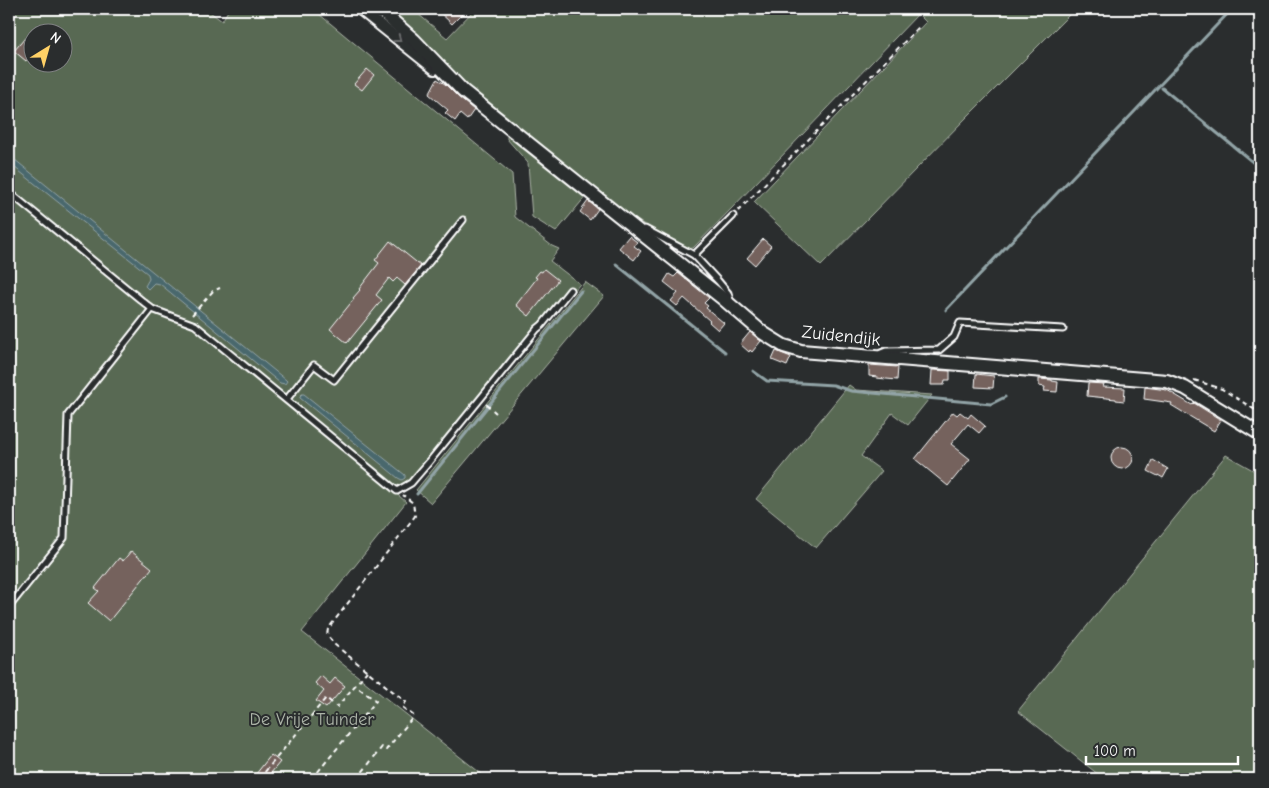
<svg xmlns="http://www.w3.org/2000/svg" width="1269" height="788" font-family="'Comic Neue',sans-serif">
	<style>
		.green { fill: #586952; stroke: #acb4a8; fill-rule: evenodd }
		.water { fill: #4a676d; stroke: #92a4a7 }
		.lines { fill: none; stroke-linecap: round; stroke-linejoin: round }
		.stream { stroke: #92a4a7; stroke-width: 3 }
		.building { fill: #74625d; stroke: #fff }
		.service-casing { stroke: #fff; stroke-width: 9 }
		.minor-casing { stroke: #fff; stroke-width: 14 }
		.tertiary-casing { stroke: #fff; stroke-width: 16 }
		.path { stroke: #fff; stroke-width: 2; stroke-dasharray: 5 4; stroke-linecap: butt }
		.service { stroke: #2a2d2e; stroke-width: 5 }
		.minor { stroke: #2a2d2e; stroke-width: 10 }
		.tertiary { stroke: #2a2d2e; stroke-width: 12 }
		.oneway { stroke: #6a6c6d }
		.labels { text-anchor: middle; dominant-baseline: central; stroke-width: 4; stroke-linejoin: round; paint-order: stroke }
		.street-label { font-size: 18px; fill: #fff; stroke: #2a2d2e }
		.park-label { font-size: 18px; fill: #acb4a8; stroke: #2a2d2e }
	</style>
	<rect width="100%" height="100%" fill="#2a2d2e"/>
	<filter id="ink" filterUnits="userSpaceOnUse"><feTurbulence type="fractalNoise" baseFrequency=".02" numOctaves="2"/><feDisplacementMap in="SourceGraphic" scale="10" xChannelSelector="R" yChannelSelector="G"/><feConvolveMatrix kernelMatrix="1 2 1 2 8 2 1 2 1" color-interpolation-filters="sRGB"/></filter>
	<g filter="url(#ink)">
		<g class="green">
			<path d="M9 9H206L222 21 229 9H313L512 174 515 217 552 246 559 249 550 261 580 284 398 495 406 502 302 632 488 779H9ZM32 32H62V62H32Z"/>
			<path d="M386 9H412L447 38 475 9H1075L965 119 821 266 754 202 926 22 918 14 732 208 693 248 685 250 619 209 474 92 443 60Z"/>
			<path d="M507 132 586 196 556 232 532 217 528 163 507 139Z"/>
			<path d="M585 282 604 296 431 503 416 490Z"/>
			<path d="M849 385 856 390 932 395 908 425 892 413 861 456 882 471 816 548 756 499Z"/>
			<path d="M1226 455 1260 474V779H1104L1018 711Z"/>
		</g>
		<g class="water">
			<path d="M9 155 286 380 287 381 285 384 280 383 160 284 154 283 148 289 145 286 149 279 148 274 9 163Z"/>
			<path d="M302 394H304L405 475V478L402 480 398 478 300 398V396Z"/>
		</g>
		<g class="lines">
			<g class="stream">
				<path d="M1162 88 1260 168"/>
				<path d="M616 264 725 352"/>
				<path d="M946 310 1232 9"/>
				<path d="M753 371 767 381 833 385 851 391 991 404 1005 397"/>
				<path d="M417 494 581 291"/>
			</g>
		</g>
		<g class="building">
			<path d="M436 9H467L452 24Z"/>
			<path d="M25 38 32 44V53L26 61 14 51Z"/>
			<path d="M367 69 374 75 362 90 354 84Z"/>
			<path d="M437 79 445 84 458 97 474 110 467 120 460 114 455 121 445 113 448 110 429 94Z"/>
			<path d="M588 201 598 209 590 220 580 212Z"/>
			<path d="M629 236 637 242 634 246 641 251 634 260 619 248Z"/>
			<path d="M763 239 771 246 755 265 747 258Z"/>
			<path d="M390 241 421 266 405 285 397 278 393 282 389 278 376 295 382 300 347 343 330 329 354 299 353 298 360 290 359 289 379 263 375 260Z"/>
			<path d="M544 269 558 280 529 316 516 305 537 278 535 277 540 271 542 272Z"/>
			<path d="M678 273 709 298 704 303 708 306 706 308 724 323 718 330 709 322 710 321 684 298 677 306 671 301 678 293 664 282 669 274 674 277Z"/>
			<path d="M750 332 761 341 752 352 750 350 749 352 740 344Z"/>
			<path d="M776 351 791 357 787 366 772 360Z"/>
			<path d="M869 365 898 367 897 380 876 378 877 377 869 376Z"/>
			<path d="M932 370 950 371V380H945L944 385H931Z"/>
			<path d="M976 374 994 376 993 388 975 387Z"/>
			<path d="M1039 379 1052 380V381L1058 382 1057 392 1044 391 1045 387 1039 386Z"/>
			<path d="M1088 383 1104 384 1103 387 1125 388 1124 401 1116 400V399L1087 396Z"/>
			<path d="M1145 387 1167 390 1192 405 1194 403 1221 420 1214 431 1171 405 1172 403 1144 399Z"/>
			<path d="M953 412 957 415 960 412 968 418 971 414 985 426 979 433 968 424 951 444 970 459 948 486 915 459Z"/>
			<circle cx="1122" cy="458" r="11"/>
			<path d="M1153 460 1168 469 1163 478 1158 475V476L1148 471Z"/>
			<path d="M131 551 152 568 109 621 88 603 99 591 95 588 119 558 123 561Z"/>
			<path d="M321 676 330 684 335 678 345 686 326 708 316 701 324 691 315 683Z"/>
			<path d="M271 755 280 762 266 779H252Z"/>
		</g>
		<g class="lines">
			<g class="service-casing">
				<g id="service">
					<path d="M9 192 152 309 195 325 397 491 411 483 429 462 537 329 542 325 570 290"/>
					<path d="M645 229 694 255 718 281 728 293 730 300"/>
					<path d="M694 255 733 216"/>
					<path d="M881 353 886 351 939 350 954 337 960 323 1063 329"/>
					<path d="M287 399 314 365 334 380 463 220"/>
					<path d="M9 607 64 538 68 415 152 309"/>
				</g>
			</g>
			<g class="minor-casing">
				<path id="minor" d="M360 9 435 69"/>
			</g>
			<g class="tertiary-casing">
				<path id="tertiary" d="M379 9 414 40 463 91 721 297 763 333 784 346 801 351 1167 381 1185 388 1260 434"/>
			</g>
			<g class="path">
				<path d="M738 211 921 25"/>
				<path d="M192 315 213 291 220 288"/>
				<path d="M1194 380 1222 389 1260 413"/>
				<path d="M486 404 496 413"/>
				<path d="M259 779 326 698 337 707 367 671"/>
				<path d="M312 779 376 701 355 685"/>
				<path d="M357 779 382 747 386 750 414 716 402 707 406 702 335 645 327 635 328 629 415 516 413 503 403 495"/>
			</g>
			<use href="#service" class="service"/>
			<use href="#minor" class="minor"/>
			<use href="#tertiary" class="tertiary"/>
		</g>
		<defs><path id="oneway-chevron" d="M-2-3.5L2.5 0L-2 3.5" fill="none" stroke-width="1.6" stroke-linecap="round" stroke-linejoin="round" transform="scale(1.25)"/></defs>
		<use class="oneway" href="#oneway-chevron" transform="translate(398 39) rotate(38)"/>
	</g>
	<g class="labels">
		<g class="street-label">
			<text transform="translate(841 336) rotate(6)">Zuidendijk</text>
		</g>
		<g class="park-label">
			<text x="312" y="719">De Vrije Tuinder</text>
		</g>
	</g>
	<rect width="1269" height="788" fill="none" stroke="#2a2d2e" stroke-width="30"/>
	<rect x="15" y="15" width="1239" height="758" fill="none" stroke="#fff" stroke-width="2" filter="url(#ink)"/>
	<g transform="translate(48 48) rotate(37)"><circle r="24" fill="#2a2d2e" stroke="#7f8182"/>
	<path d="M0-4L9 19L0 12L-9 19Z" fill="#ffd166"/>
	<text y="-8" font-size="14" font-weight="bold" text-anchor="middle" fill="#ffffff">N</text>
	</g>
	<path d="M1086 756v8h152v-8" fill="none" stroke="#ffffff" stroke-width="2.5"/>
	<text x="1094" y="756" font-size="15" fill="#ffffff" stroke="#2a2d2e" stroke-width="4" paint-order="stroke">100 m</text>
</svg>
